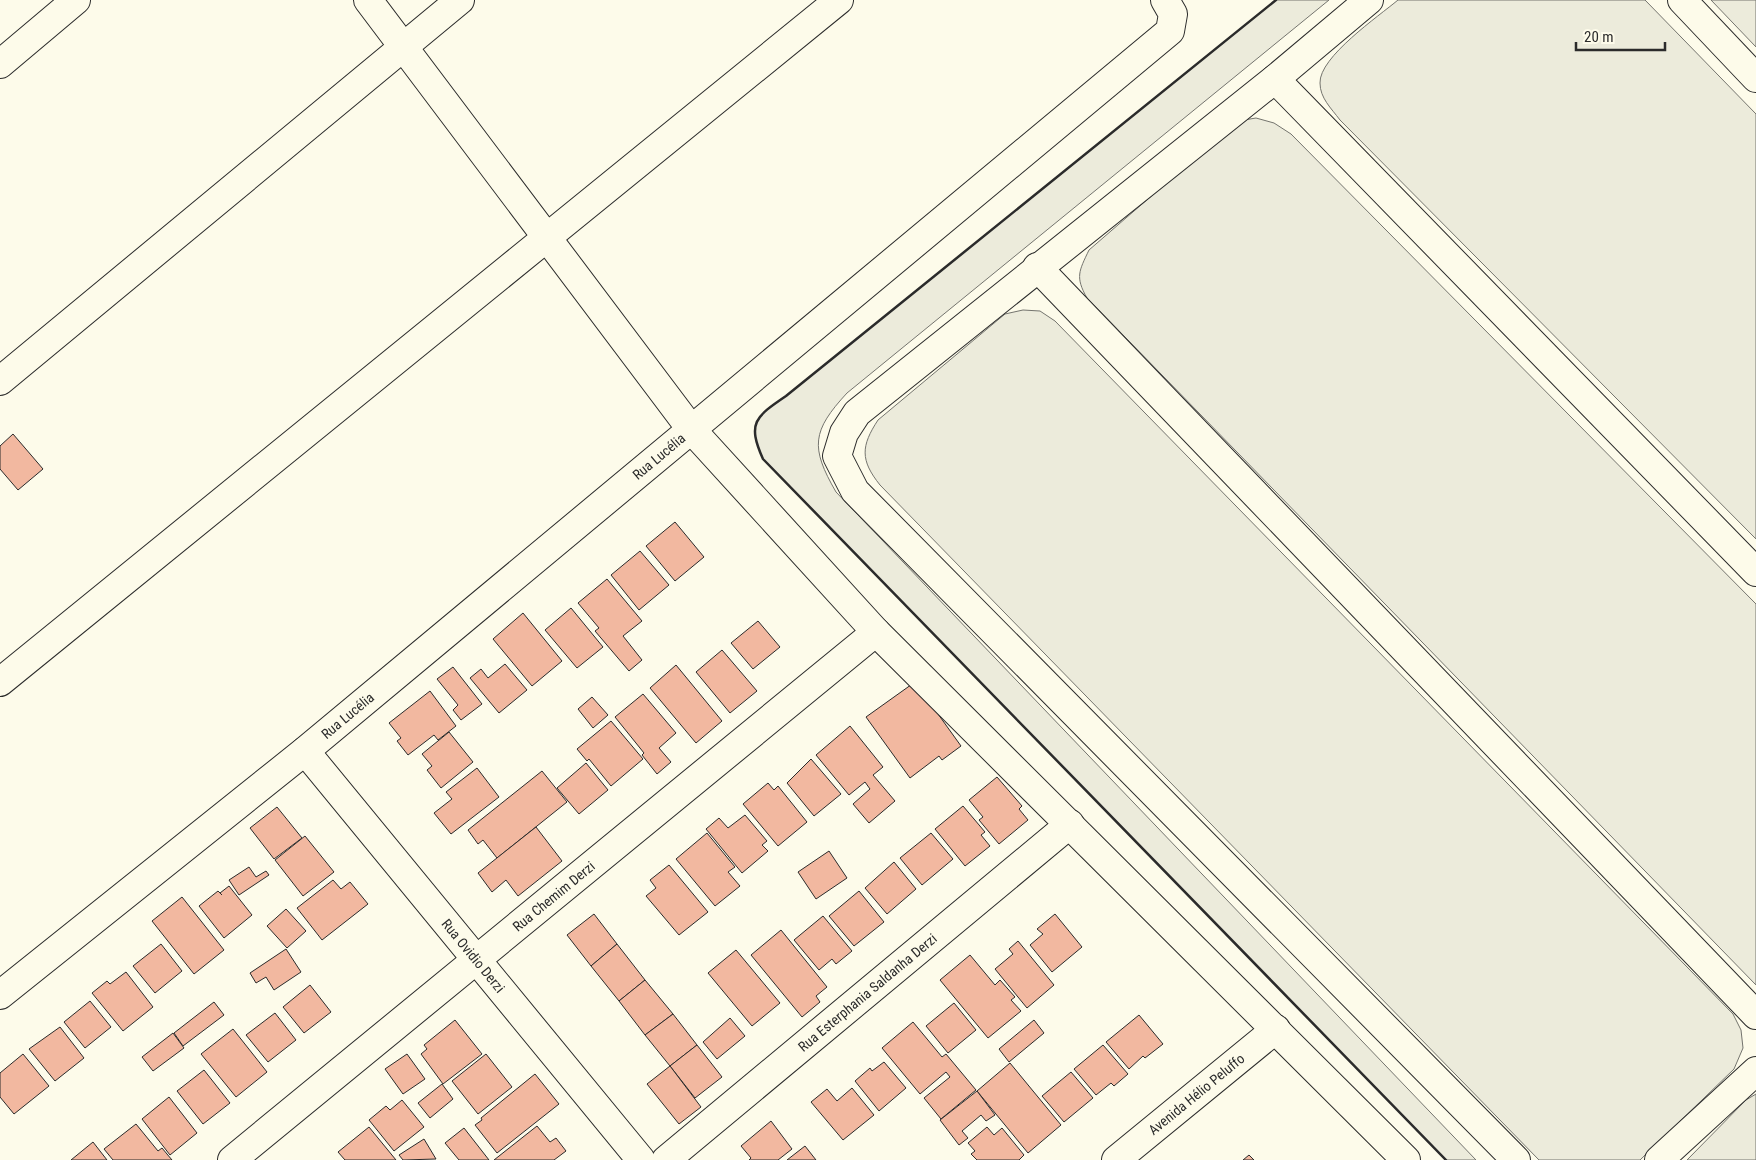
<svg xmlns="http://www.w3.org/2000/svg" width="1756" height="1160" font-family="'Roboto Condensed',sans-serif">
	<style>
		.green { fill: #ecebdb; stroke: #74746e }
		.building { fill: #f2b8a0; stroke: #2b2b2b }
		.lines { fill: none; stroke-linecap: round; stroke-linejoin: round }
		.minor-casing { stroke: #2b2b2b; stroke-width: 30 }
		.minor { stroke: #fdfbea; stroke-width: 28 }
		.wall { stroke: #2b2b2b; stroke-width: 2.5 }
		.labels { text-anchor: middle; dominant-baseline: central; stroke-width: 4; stroke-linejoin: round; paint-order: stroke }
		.street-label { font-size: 14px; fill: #2b2b2b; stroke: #fdfbea }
	</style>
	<rect width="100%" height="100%" fill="#fdfbea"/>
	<g class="green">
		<path d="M1276 0H1329L847 393C812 431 810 447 836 492L1476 1160H1446L763 459C747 423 755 417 786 396Z"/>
		<path d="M1398 0H1645L1756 114V539L1340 120C1331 108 1320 98 1320 83 1319 57 1379 16 1398 0Z"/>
		<path d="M1711 0H1756V47Z"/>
		<path d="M1256 118 1274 123 1291 134 1756 604V985L1087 298C1075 277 1079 271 1089 250L1238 121Z"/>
		<path d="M1023 310 1040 311 1055 321 1733 1014 1741 1030 1743 1048 1734 1069 1640 1160H1539L880 485C860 460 861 446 878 420L1005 314Z"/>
		<path d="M1756 1094V1160H1687L1746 1100Z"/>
	</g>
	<g class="building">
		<path d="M13 434 43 469 18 490 0 469V446Z"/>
		<path d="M675 522 704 557 675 581 646 546Z"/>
		<path d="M640 551 669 585 639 610 611 575Z"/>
		<path d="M607 579 642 621 623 636 642 660 629 671 595 631 599 628 578 603Z"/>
		<path d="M571 608 603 647 577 668 545 630Z"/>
		<path d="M523 613 562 661 532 686 493 639Z"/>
		<path d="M758 621 780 647 753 669 731 643Z"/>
		<path d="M722 650 757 691 730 713 696 672Z"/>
		<path d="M505 664 527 690 499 713 470 678 481 669 488 678Z"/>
		<path d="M676 665 722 721 696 743 650 688Z"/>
		<path d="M453 667 482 704 461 720 453 710 458 705 437 679Z"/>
		<path d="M915 682 961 746 942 760 939 756 910 778 866 717Z"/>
		<path d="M430 691 456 726 438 740 434 735 408 755 397 741 401 738 389 723Z"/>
		<path d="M643 694 676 733 659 748 671 762 657 774 642 755 644 753 615 717Z"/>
		<path d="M592 697 608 715 593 728 578 709Z"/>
		<path d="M611 721 643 759 611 786 589 759 587 761 577 749Z"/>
		<path d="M850 726 883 767 873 775 895 801 869 823 853 804 870 789 865 782 849 795 816 755Z"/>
		<path d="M449 732 473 762 441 788 427 770 432 766 422 754Z"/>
		<path d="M811 759 841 794 814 816 787 783Z"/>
		<path d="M586 763 608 790 579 814 557 788Z"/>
		<path d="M477 768 499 797 451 834 434 813 452 799 446 792Z"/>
		<path d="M542 771 567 802 497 858 483 840 478 844 468 830Z"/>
		<path d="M997 777 1022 806 1019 809 1028 820 999 844 979 820 983 817 969 800Z"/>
		<path d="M768 783 774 790 778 786 807 822 778 846 743 804Z"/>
		<path d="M963 806 985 832 981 835 990 846 965 866 935 829Z"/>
		<path d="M277 807 302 838 274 859 250 828Z"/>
		<path d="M745 815 767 841 762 845 768 851 742 873 706 829 719 818 728 828Z"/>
		<path d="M536 827 562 861 518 896 506 880 492 892 478 873Z"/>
		<path d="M707 833 735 867 728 872 740 886 715 906 676 859Z"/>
		<path d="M931 833 953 859 922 885 900 858Z"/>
		<path d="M305 836 334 872 303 896 275 860Z"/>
		<path d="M829 851 847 878 816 899 798 872Z"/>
		<path d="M894 862 916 889 887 914 865 888Z"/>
		<path d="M669 865 708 912 679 935 646 896 656 888 650 880Z"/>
		<path d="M249 867 256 877 266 871 269 875 239 895 229 880Z"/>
		<path d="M333 880 341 889 350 882 368 904 322 940 297 908Z"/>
		<path d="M229 886 252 915 224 938 199 906 218 891 222 895 220 893Z"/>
		<path d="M859 891 884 922 854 946 829 916Z"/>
		<path d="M182 897 224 950 194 974 152 921Z"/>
		<path d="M286 909 306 931 287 948 267 926Z"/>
		<path d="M594 914 617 944 591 966 567 935Z"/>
		<path d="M1055 914 1082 947 1052 972 1030 945 1043 934 1037 929Z"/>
		<path d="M823 916 852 951 836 964 832 959 819 970 794 940Z"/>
		<path d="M781 930 827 987 816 996 820 1002 802 1017 751 955Z"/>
		<path d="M1018 941 1054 985 1027 1008 995 969 1013 954 1009 949Z"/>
		<path d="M161 944 182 971 155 993 133 966Z"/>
		<path d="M617 944 645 980 619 1001 591 966Z"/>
		<path d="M286 949 301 972 274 990 266 977 256 983 250 973Z"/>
		<path d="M736 950 780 1003 752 1026 708 973Z"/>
		<path d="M970 955 995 985 1000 980 1015 997 1011 1000 1021 1011 988 1038 940 980Z"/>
		<path d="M126 972 153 1007 123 1031 92 993 107 981 110 984Z"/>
		<path d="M645 980 673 1014 645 1035 619 1001Z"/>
		<path d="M310 985 331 1012 304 1033 283 1007Z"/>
		<path d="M90 1001 111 1027 85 1048 64 1022Z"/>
		<path d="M214 1002 224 1015 183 1046 174 1033Z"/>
		<path d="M954 1003 976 1030 948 1053 926 1026Z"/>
		<path d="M275 1013 296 1040 268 1062 246 1035Z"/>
		<path d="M673 1014 697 1045 670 1066 645 1035Z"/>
		<path d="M1139 1015 1163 1044 1145 1058 1143 1056 1129 1069 1106 1042Z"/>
		<path d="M730 1018 745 1036 717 1059 703 1042Z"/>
		<path d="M455 1020 482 1054 443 1084 421 1054 427 1049 424 1045Z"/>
		<path d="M1034 1020 1044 1033 1009 1062 999 1049Z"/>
		<path d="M913 1022 942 1057 946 1054 976 1090 941 1119 924 1098 950 1077 946 1072 920 1094 882 1048Z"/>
		<path d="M60 1027 84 1058 55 1081 29 1049Z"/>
		<path d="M233 1029 267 1072 236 1097 201 1054Z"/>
		<path d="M173 1033 184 1048 153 1071 142 1057Z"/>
		<path d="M697 1045 722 1077 695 1098 670 1066Z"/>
		<path d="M1103 1045 1128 1074 1114 1086 1111 1083 1096 1095 1074 1069Z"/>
		<path d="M23 1054 49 1086 14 1114 0 1097V1073Z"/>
		<path d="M407 1054 425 1079 403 1094 385 1069Z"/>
		<path d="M486 1054 512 1087 478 1114 452 1081Z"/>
		<path d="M884 1062 906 1088 879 1111 855 1081 870 1068 872 1071Z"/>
		<path d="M1010 1063 1061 1125 1028 1153 977 1091Z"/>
		<path d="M670 1066 701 1107 679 1124 647 1084Z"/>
		<path d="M204 1070 230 1103 203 1124 177 1091Z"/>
		<path d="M1071 1072 1093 1098 1064 1122 1042 1096Z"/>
		<path d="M535 1074 559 1104 497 1153 475 1125 482 1120 481 1118Z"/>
		<path d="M442 1084 453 1099 430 1118 418 1103Z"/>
		<path d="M852 1088 874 1115 843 1140 811 1102 827 1089 837 1101Z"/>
		<path d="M977 1091 995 1115 986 1121 981 1115 962 1131 968 1138 959 1145 940 1120Z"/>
		<path d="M169 1097 197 1133 170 1155 142 1119Z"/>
		<path d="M402 1100 424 1127 394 1151 369 1120 386 1106 390 1110Z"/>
		<path d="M771 1121 792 1149 778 1160H749L751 1158 741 1146Z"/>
		<path d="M136 1124 158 1151 162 1148 172 1160H113L104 1149Z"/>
		<path d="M537 1126 550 1142 556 1138 566 1151 554 1160H494Z"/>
		<path d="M369 1127 396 1160H345L338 1152Z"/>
		<path d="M987 1127 994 1135 1002 1128 1024 1155 1019 1160H977L971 1154 975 1151 968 1143Z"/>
		<path d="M464 1128 489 1160H459L445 1143Z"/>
		<path d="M424 1139 436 1159 403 1160 399 1155Z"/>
		<path d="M93 1142 107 1160H71Z"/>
		<path d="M805 1146 816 1160H787Z"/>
		<path d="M1249 1155 1254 1160H1243Z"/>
	</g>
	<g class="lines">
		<g class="minor-casing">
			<g id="minor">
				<path d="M368 0 691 429 876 632 1406 1160"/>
				<path d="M1369 0 1275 79 857 413 844 433 837 456 855 491 1516 1160"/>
				<path d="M1682 0 1756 78"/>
				<path d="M0 64 76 0"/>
				<path d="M1275 79 1756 572"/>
				<path d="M1037 267 1756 1015"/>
				<path d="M0 381 460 0"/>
				<path d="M0 682 839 0"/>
				<path id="s1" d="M305 751 641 1160"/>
				<path id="s2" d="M0 995 305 751 1170 31 1173 14 1165 0"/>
				<path id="s3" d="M232 1160 876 632"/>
				<path id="s4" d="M666 1160 1070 824"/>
				<path id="s5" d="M1116 1160 1276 1029"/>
				<path d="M1659 1160 1756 1071"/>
			</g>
		</g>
		<use href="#minor" class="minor"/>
		<path class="wall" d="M1276 0 786 396C755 417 747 423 763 459L1446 1160"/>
	</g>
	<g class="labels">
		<g class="street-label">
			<text stroke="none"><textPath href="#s2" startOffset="851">Rua Lucélia</textPath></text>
			<text stroke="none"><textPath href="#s2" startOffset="446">Rua Lucélia</textPath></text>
			<text stroke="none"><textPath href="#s3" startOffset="416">Rua Chemim Derzi</textPath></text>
			<text stroke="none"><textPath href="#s1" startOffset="265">Rua Ovidio Derzi</textPath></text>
			<text stroke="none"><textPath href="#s4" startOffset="262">Rua Esterphania Saldanha Derzi</textPath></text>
			<text stroke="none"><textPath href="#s5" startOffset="104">Avenida Hélio Peluffo</textPath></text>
		</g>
	</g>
	<path d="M1576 42v8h89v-8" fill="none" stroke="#2b2b2b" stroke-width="2.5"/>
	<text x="1584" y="42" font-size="15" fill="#2b2b2b" stroke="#fdfbea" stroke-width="4" paint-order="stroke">20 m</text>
</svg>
